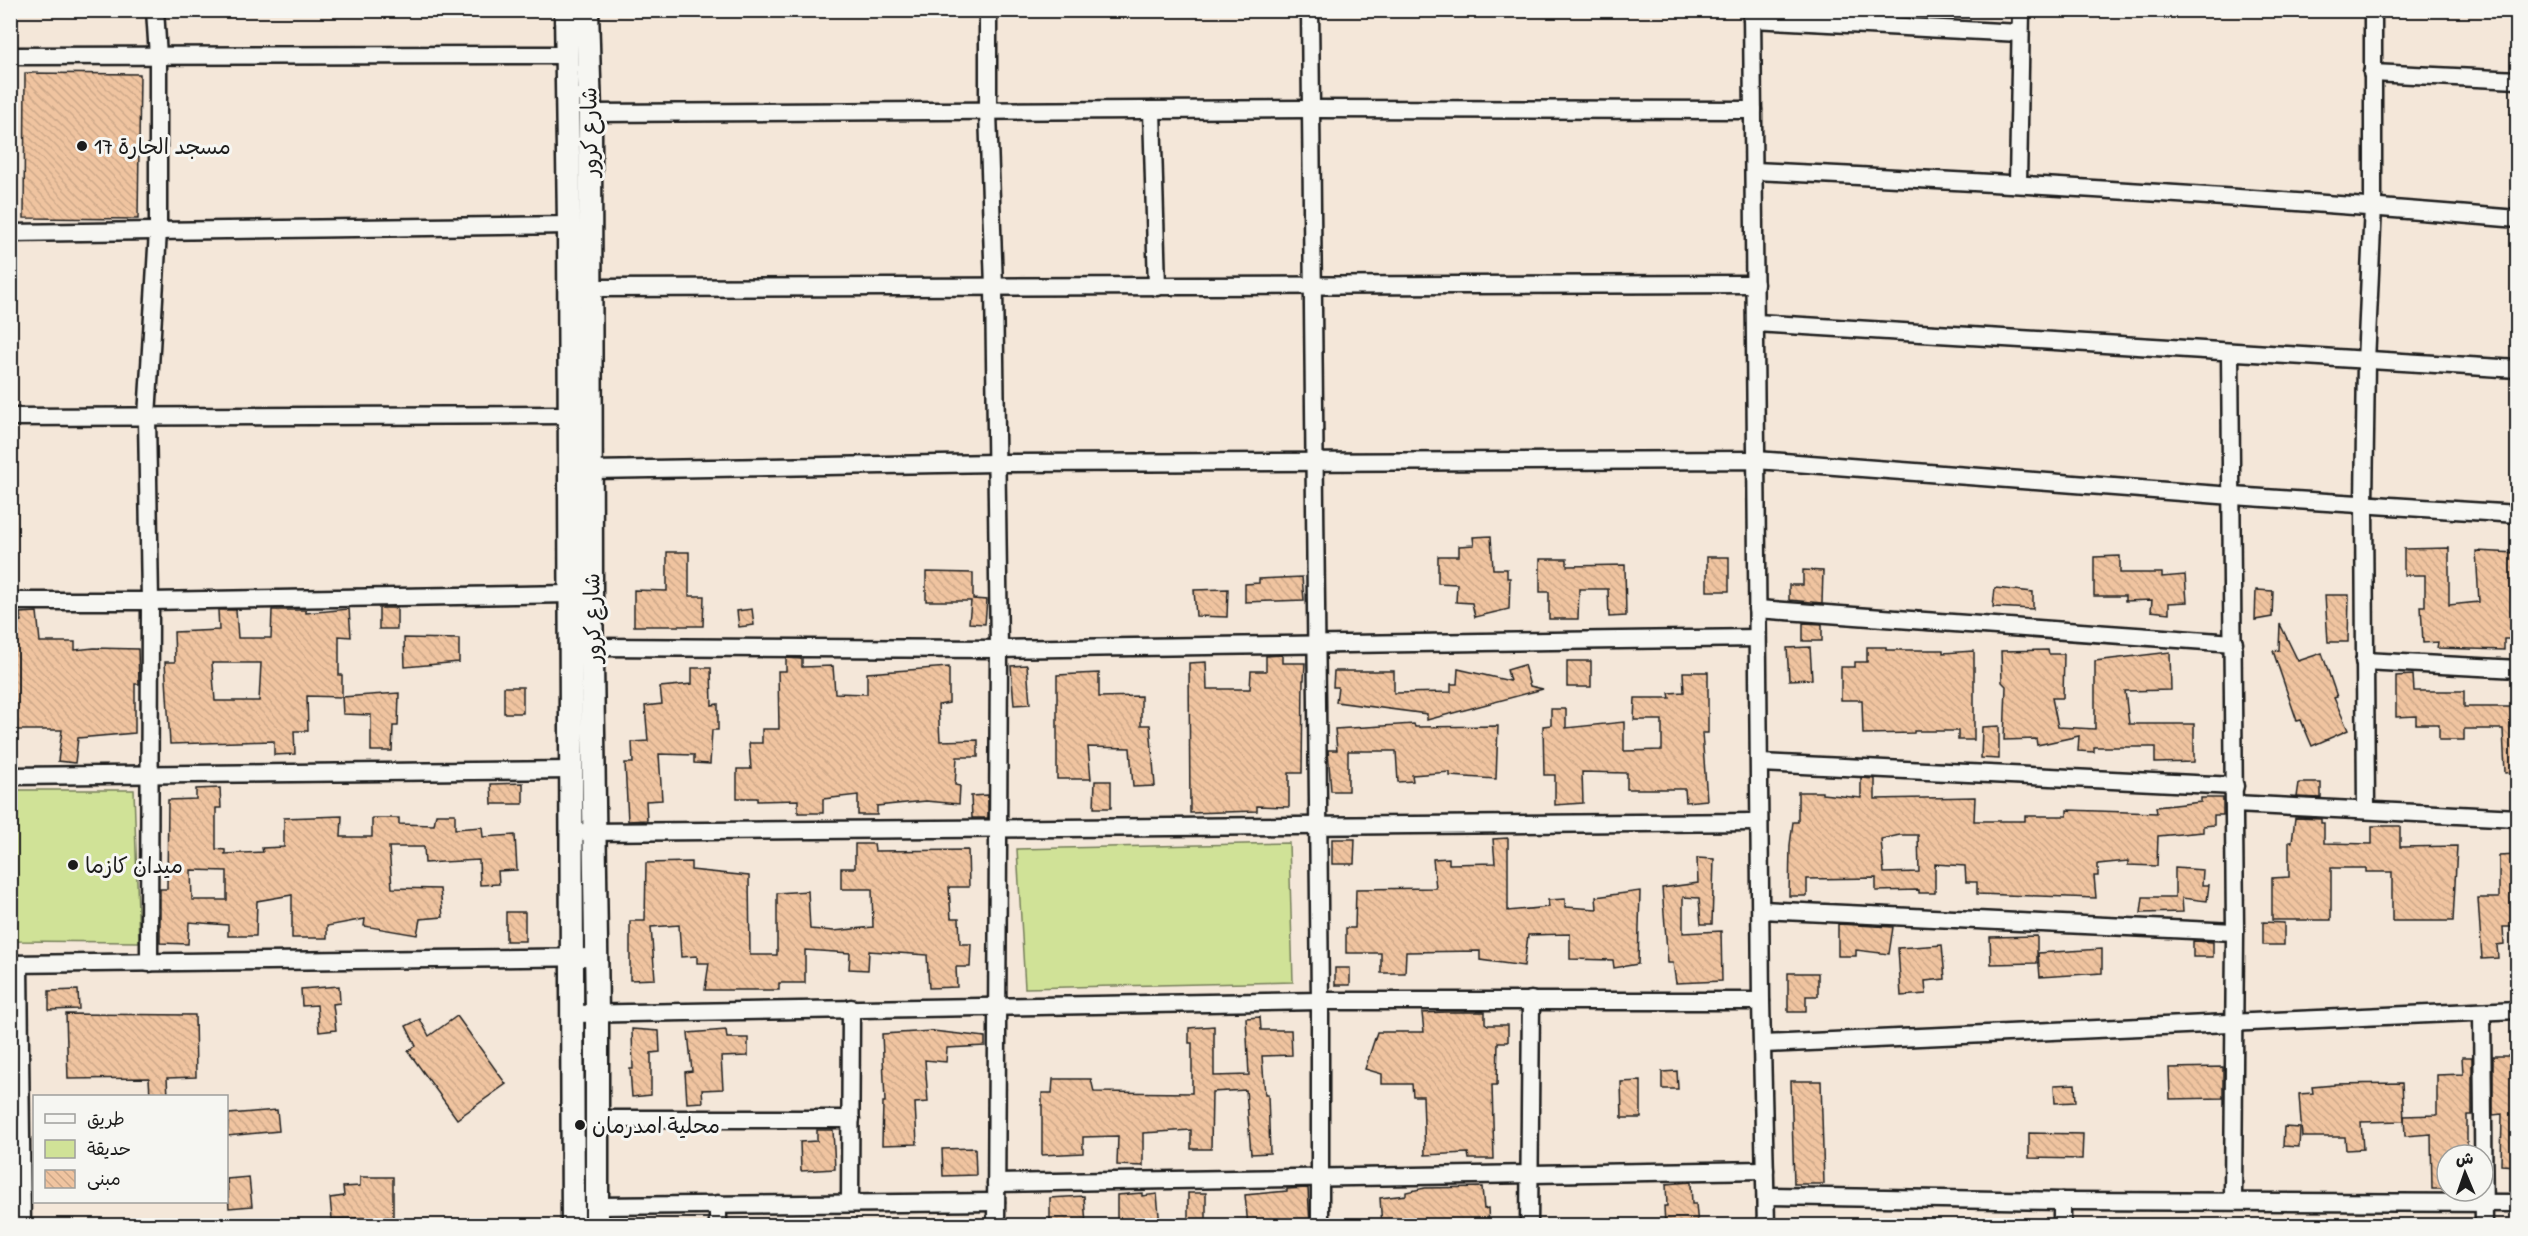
<svg xmlns="http://www.w3.org/2000/svg" width="2528" height="1236" font-family="'Patrick Hand','Playpen Sans Arabic',sans-serif">
	<style>
		.green { fill: #d0e297; stroke: #767f5a; stroke-width: 1.5 }
		.building { fill: url(#building-back-hatch); stroke: #1c1c1c; stroke-width: 1.5; fill-rule: evenodd }
		.lines { fill: none; stroke-linecap: round; stroke-linejoin: round }
		.street-casing { stroke: #1c1c1c; stroke-width: 21 }
		.secondary-casing { stroke: #1c1c1c; stroke-width: 27 }
		.street { stroke: #f6f6f2; stroke-width: 16 }
		.secondary { stroke: #f6f6f2; stroke-width: 22 }
		.poi-dot { fill: #1c1c1c; stroke: #f6f6f2; stroke-width: 2 }
		.labels { text-anchor: middle; dominant-baseline: central; stroke-width: 6; stroke-linejoin: round; paint-order: stroke }
		.street-label { font-size: 22px; fill: #1c1c1c; stroke: #f6f6f2 }
		.poi-label { font-size: 22px; fill: #1c1c1c; stroke: #f6f6f2; text-anchor: start }
	</style>
	<defs>
		<pattern id="building-back-hatch" width="6" height="6" patternUnits="userSpaceOnUse" patternTransform="scale(1.5)"><rect width="6" height="6" fill="#f0c4a0"/><path d="M-1 5l2 2M0 0l6 6M5-1l2 2" fill="none" stroke="#cda889"/></pattern>
	</defs>
	<rect width="100%" height="100%" fill="#f4e7d9"/>
	<filter id="ink" filterUnits="userSpaceOnUse"><feTurbulence type="fractalNoise" baseFrequency=".0167" numOctaves="2"/><feDisplacementMap in="SourceGraphic" scale="12" xChannelSelector="R" yChannelSelector="G"/><feConvolveMatrix kernelMatrix="1 2 1 2 8 2 1 2 1" color-interpolation-filters="sRGB"/></filter>
	<g filter="url(#ink)">
		<g class="green">
			<path d="M11 790H134L139 942 11 941Z"/>
			<path d="M1289 843 1293 982 1025 988 1017 849Z"/>
		</g>
		<g class="building">
			<path d="M25 73 140 74 138 219 24 218Z"/>
			<path d="M1491 536 1493 569H1507V578H1510L1509 609 1475 617 1472 603 1456 602 1457 584 1438 583V556H1459V546L1474 545 1473 537Z"/>
			<path d="M2449 548V605L2479 602 2476 551 2517 553V639H2504V650L2437 648 2438 642 2423 643 2421 606H2425V575H2404V549Z"/>
			<path d="M667 552H689V596H704L703 626H634V590L667 591Z"/>
			<path d="M2120 556V573H2162V577L2185 575 2187 602 2169 603V613L2151 611 2152 600 2125 601V596H2094V557Z"/>
			<rect x="1707" y="557" width="22" height="34"/>
			<path d="M1540 559H1567V566L1625 565 1626 616 1609 617 1608 589H1579L1578 619H1549V592H1540Z"/>
			<path d="M1803 570 1823 571 1822 603 1789 600V585H1803Z"/>
			<path d="M926 572 973 573V599L987 600 985 624 969 623 971 601H926Z"/>
			<path d="M1302 577 1304 600 1245 602V584L1259 583V579Z"/>
			<path d="M1995 588 2033 592V609L1993 607Z"/>
			<path d="M1228 589 1227 617 1196 616 1194 590Z"/>
			<path d="M2256 590 2273 591 2272 617 2255 620Z"/>
			<path d="M2325 595H2349L2348 642H2328Z"/>
			<rect x="379" y="608" width="18" height="21"/>
			<path d="M349 609 351 637 339 636V675H342V697L307 696 308 731H294L295 754 274 755V741L170 744 165 662H175L174 632 219 630 218 610H236L238 638H271L272 610H306V613ZM212 663H261L259 701H215Z"/>
			<path d="M752 609 754 625 739 627 737 611Z"/>
			<path d="M37 612 40 642H75V650L94 648 138 649 139 684H135V733L78 738 75 763 58 761 62 730H10V622L21 621 20 613Z"/>
			<path d="M1803 623 1822 624V641H1803Z"/>
			<path d="M2280 624 2298 661 2322 653 2337 697 2334 698 2348 730 2312 746 2301 720 2297 721 2273 651 2279 650Z"/>
			<path d="M404 638 459 639V662L405 667Z"/>
			<path d="M1810 647 1812 679 1789 680 1787 648Z"/>
			<path d="M1867 647H1886V650H1943V653L1974 651V740H1958V731H1914V733L1863 734 1862 700H1841V667H1855V662H1867Z"/>
			<path d="M2048 650 2049 654H2064L2063 698H2052L2058 727 2095 729V661L2170 652 2171 690 2125 691 2129 724H2194V762L2155 763V747H2094V752L2078 751 2079 736 2037 745 2036 739 2004 740 2006 686 2002 682 2001 651Z"/>
			<path d="M1282 655V663H1305L1304 680H1303L1302 773H1289V807L1257 806V811L1190 813 1189 663 1206 662 1207 689H1250L1251 671H1266V656Z"/>
			<path d="M786 658 802 659V667L833 666 835 693 867 694V673L949 667V703L938 705 940 741 978 740V757H957L955 785 960 786 959 804 926 801 877 806V815H858V795L823 799V813H798V800L757 801V798H737V769H751L749 743H762V729H779L778 671H786Z"/>
			<rect x="1567" y="661" width="24" height="26"/>
			<path d="M1027 665 1030 704 1014 705 1011 666Z"/>
			<path d="M1524 665 1530 686 1543 689 1427 720V714L1336 702 1338 687H1333L1334 671H1394V693L1451 692V684H1457L1458 669 1510 681 1507 670Z"/>
			<path d="M692 668H711L712 705 718 704V730H712L710 764 694 763V755L659 754 662 800 646 801 647 820 628 821 625 763H633L632 742 648 741 645 706 662 704 660 687 692 684Z"/>
			<path d="M1683 672H1708V733H1702L1707 800 1686 802 1685 789H1627V773L1582 772 1583 803 1555 805V775H1544L1543 726 1551 725V709H1566V728L1624 722V751L1662 750V720H1634L1635 698H1670L1669 693 1684 692Z"/>
			<path d="M1099 673V697L1141 696V725H1150L1155 786 1133 787 1130 748 1088 747 1091 779H1057V675Z"/>
			<path d="M2413 675 2414 691H2464V707H2517V772L2505 773 2503 729H2464V740H2439V724H2416V716L2396 717V676Z"/>
			<rect x="504" y="687" width="19" height="26"/>
			<path d="M399 693 398 726H393L392 751H371V715L343 714 342 697Z"/>
			<path d="M1414 724 1415 727 1498 726 1496 779 1450 776V772L1412 775 1413 781 1398 782 1396 751H1348V791H1331L1328 750H1337L1335 729Z"/>
			<path d="M1999 726V759L1981 758 1982 727Z"/>
			<path d="M1861 778 1875 779V799L1975 797 1974 821H2025V816H2067V810L2157 813 2156 807 2201 802V798H2223V815H2214V825L2203 826V832L2158 836 2157 866 2128 865V861L2098 864V876H2094L2096 898 1977 894V882H1966L1965 866 1935 864V893H1919V890L1876 891V878L1807 879V896H1789L1790 845 1793 822H1798V792H1822V794L1861 798ZM1900 835H1918L1919 872 1884 873 1881 839Z"/>
			<path d="M1095 781H1111V808H1094Z"/>
			<path d="M523 783V804H492L491 784Z"/>
			<path d="M2299 783H2321V798L2297 797Z"/>
			<path d="M220 788 221 808H216V849L225 850V854L263 852 262 848 284 847V818L342 816 341 837H372V818H399V824L434 825 436 814H455V829L482 827 483 837 515 835 517 870 498 871 499 884 480 885 479 860 425 863 424 847H389L392 888 440 889 443 917 420 919 417 935 364 926 365 919 327 926V938H292V895L257 901 256 936H228V925L189 922 188 944 160 943V889H167L168 800 196 799V789ZM191 870 227 871V900H192Z"/>
			<path d="M988 795V818H972L971 796Z"/>
			<path d="M2295 818 2321 819V823H2324V843L2372 844V826H2400V847L2457 846 2453 921H2392V872H2366V868H2331V920H2272V878L2289 877V842H2292Z"/>
			<path d="M1508 838V911L1549 907 1548 900 1565 899V907L1597 909 1596 897 1640 891 1638 964 1614 968 1613 960 1570 959V934L1528 935 1524 966 1480 960V951L1406 952 1405 973H1381V953H1346V928H1355L1356 889 1436 888 1433 859 1449 858V864L1495 863 1493 839Z"/>
			<path d="M1332 839H1355L1354 864H1332Z"/>
			<path d="M855 844H874L875 851 968 850 969 887H949L951 918H959L960 944H971L970 967H956L957 987 929 988 927 955 869 951 868 970 849 969 850 953 805 950V983H779V990H705L709 963H697V956L681 957 679 925 651 927 655 979 630 980V921H645L646 863 691 862V870L749 876 750 955H777V893L808 891 810 929 834 931 873 927 872 889H841V868H855Z"/>
			<path d="M2517 855 2516 927H2503L2504 944 2497 945 2498 958 2482 959 2478 898H2499V856Z"/>
			<path d="M1697 858 1714 859 1712 924H1701L1699 898 1683 897V933L1721 931 1722 981 1676 983 1673 963H1668L1662 888 1698 883Z"/>
			<path d="M2175 868 2203 870 2202 885H2209L2207 901 2182 898 2183 912 2141 913 2143 897H2175Z"/>
			<rect x="506" y="912" width="19" height="29"/>
			<path d="M2263 922 2284 923V945H2263Z"/>
			<path d="M1838 924 1893 927 1889 954 1856 950V956H1838Z"/>
			<path d="M2037 936V963L1991 964 1990 937Z"/>
			<path d="M2193 941 2213 942V957H2193Z"/>
			<path d="M1942 945 1945 979 1925 981 1926 994 1901 996 1898 948Z"/>
			<path d="M2102 949V973L2040 977 2038 953Z"/>
			<rect x="1335" y="968" width="15" height="17"/>
			<path d="M1788 973H1818V996H1806V1012H1788Z"/>
			<path d="M339 986 340 1003 333 1004 336 1030 319 1032 317 1005 302 1006 301 989Z"/>
			<path d="M78 990 79 1009 49 1010V991Z"/>
			<path d="M1445 1012H1485V1023L1488 1025H1508V1042H1498L1497 1085H1492L1494 1159H1469L1468 1153 1425 1155 1423 1096H1413L1412 1084H1382V1074L1365 1069 1377 1032H1424L1422 1013Z"/>
			<path d="M66 1014 195 1015 196 1077 167 1078 168 1096H150L149 1078 68 1079Z"/>
			<path d="M457 1016 506 1084 457 1119 408 1051 416 1046 406 1026 420 1019 429 1036Z"/>
			<path d="M1260 1017 1261 1030H1291L1292 1055 1262 1056 1265 1095H1268L1270 1153 1251 1154 1246 1090 1212 1092 1211 1149H1191V1130L1143 1133V1166L1117 1165 1118 1136 1083 1137V1153L1042 1155V1093H1052L1053 1079H1091L1094 1092 1192 1093V1043H1189V1028L1214 1026V1076L1249 1075 1246 1018Z"/>
			<path d="M632 1029 659 1031 660 1052 651 1053V1095L632 1097 630 1069H633Z"/>
			<path d="M726 1030 727 1038H748V1056L721 1057 723 1089 702 1090 703 1102 687 1103 685 1072 692 1071 688 1033Z"/>
			<path d="M933 1031 985 1037V1046L947 1048 946 1062 925 1060 928 1102 915 1103 917 1144 882 1145 883 1102H885L882 1034Z"/>
			<path d="M2493 1056H2517V1166L2501 1165 2502 1114 2493 1115Z"/>
			<path d="M2462 1057H2472V1115H2467V1149H2463L2464 1155H2447V1189H2432L2431 1134 2405 1136 2404 1116 2437 1115V1075L2463 1074Z"/>
			<path d="M2223 1067V1098L2170 1099 2169 1068Z"/>
			<path d="M1677 1071 1678 1089H1662V1072Z"/>
			<path d="M1641 1081V1118H1622L1621 1082Z"/>
			<path d="M1791 1081H1821L1824 1184H1794Z"/>
			<path d="M2402 1083 2404 1121 2361 1122 2363 1149 2346 1150 2345 1137H2302L2299 1094 2313 1093 2312 1087 2334 1085V1084Z"/>
			<path d="M2075 1084 2076 1102 2055 1103 2054 1085Z"/>
			<path d="M277 1110 279 1131 227 1136 229 1114Z"/>
			<path d="M2284 1127 2300 1128 2299 1147 2283 1146Z"/>
			<path d="M817 1130H833L835 1169 801 1171 800 1142 817 1141Z"/>
			<path d="M2029 1133 2083 1134 2082 1159 2029 1158Z"/>
			<path d="M975 1148 976 1175 943 1176 942 1149Z"/>
			<path d="M249 1177 252 1206 229 1208 227 1179Z"/>
			<path d="M360 1177H393V1217L332 1219 330 1198 344 1196 343 1187 360 1186Z"/>
			<path d="M1691 1182 1692 1204H1696L1698 1226H1665L1664 1206H1667L1666 1184Z"/>
			<path d="M1482 1187 1484 1209 1488 1208 1489 1226H1382L1380 1198 1406 1195V1192L1425 1188Z"/>
			<path d="M1308 1188 1310 1226H1248L1245 1195 1287 1191V1189Z"/>
			<path d="M1142 1193V1196L1157 1194 1160 1226H1117V1195Z"/>
			<rect x="1188" y="1193" width="18" height="33"/>
			<path d="M1084 1196 1086 1226H1050V1198Z"/>
		</g>
		<g class="lines">
			<g class="street-casing">
				<g id="street">
					<path d="M988 10V112L994 287 999 649 996 1226"/>
					<path d="M1310 10 1320 1001V1226"/>
					<path d="M1752 10 1761 1001 1766 1226"/>
					<path d="M1752 19 2020 33"/>
					<path d="M10 56 566 55"/>
					<path d="M2372 73 2518 80"/>
					<path d="M1152 110 1157 287"/>
					<path d="M590 113 1310 109 1753 110"/>
					<path d="M1754 171C2009 183 2263 197 2518 219"/>
					<path d="M2018 183 2021 10"/>
					<path d="M10 233 569 225"/>
					<path d="M591 288 1755 284"/>
					<path d="M1756 323 2518 369"/>
					<path d="M2230 352 2235 932 2233 1200"/>
					<path d="M10 417 570 415"/>
					<path d="M591 470 996 463 1756 460 2233 496 2518 514"/>
					<path d="M10 601H150L570 594"/>
					<path d="M1757 609 2234 643"/>
					<path d="M592 647 999 649 1757 638"/>
					<path d="M2364 661 2518 669"/>
					<path d="M1760 763 2235 786"/>
					<path d="M10 776 573 770"/>
					<path d="M2234 804 2518 818"/>
					<path d="M2366 810 2364 503 2366 362 2373 206V10"/>
					<path d="M584 832 1759 822"/>
					<path d="M1762 910 2235 932"/>
					<path d="M149 963 150 601 147 417 158 231V56L155 10"/>
					<path d="M10 964 596 957"/>
					<path d="M19 964 22 1226"/>
					<path d="M2482 1012 2484 1226"/>
					<path d="M573 1014 1320 1001H1761"/>
					<path d="M1763 1044 2518 1010"/>
					<path d="M597 1119H851"/>
					<path d="M996 1183 1765 1170"/>
					<path d="M1766 1196 2062 1201 2518 1203"/>
					<path d="M850 1203 851 1008"/>
					<path d="M718 1204V1226"/>
					<path d="M597 1206 996 1202"/>
					<path d="M1529 1226 1531 1000"/>
					<path d="M2062 1226V1201"/>
				</g>
			</g>
			<g class="secondary-casing">
				<g id="secondary">
					<path d="M566 10 569 225 573 1226"/>
					<path d="M587 10 590 113 591 592 597 1013V1226"/>
				</g>
			</g>
			<use href="#street" class="street"/>
			<use href="#secondary" class="secondary"/>
		</g>
	</g>
	<g class="poi-dot">
		<circle cx="82" cy="146" r="6"/>
		<circle cx="73" cy="865" r="6"/>
		<circle cx="580" cy="1125" r="6"/>
	</g>
	<g class="labels">
		<g class="street-label">
			<text transform="translate(589 132) rotate(-91)">شارع كرور</text>
			<text transform="translate(592 618) rotate(-91)">شارع كرور</text>
		</g>
		<g class="poi-label">
			<text x="94" y="146">مسجد الحارة 17</text>
			<text x="85" y="865">ميدان كازما</text>
			<text x="592" y="1125">محلية امدرمان</text>
		</g>
	</g>
	<rect width="2528" height="1236" fill="none" stroke="#f6f6f2" stroke-width="36"/>
	<rect x="18" y="18" width="2492" height="1200" fill="none" stroke="#1c1c1c" stroke-width="2" filter="url(#ink)"/>
	<rect x="33" y="1095" width="195" height="108" fill="#f6f6f2" stroke="#9f9f9c" stroke-width="1.5"/>
	<rect x="45" y="1114" width="30" height="9" fill="#f6f6f2" stroke="#9f9f9c" stroke-width="1.5"/>
	<text x="87" y="1125" font-size="18" fill="#1c1c1c">طريق</text>
	<rect x="45" y="1140" width="30" height="18" fill="#d0e297" stroke="#9f9f9c" stroke-width="1.5"/>
	<text x="87" y="1155" font-size="18" fill="#1c1c1c">حديقة</text>
	<rect x="45" y="1170" width="30" height="18" fill="url(#building-back-hatch)" stroke="#9f9f9c" stroke-width="1.5"/>
	<text x="87" y="1185" font-size="18" fill="#1c1c1c">مبنى</text>
	<g transform="translate(2465 1173) rotate(358)"><circle r="28" fill="#f6f6f2" stroke="#9f9f9c" stroke-width="1.5"/>
	<path d="M0-4.5L10 22L0 15L-10 22Z" fill="#1c1c1c"/>
	<text y="-9" font-size="16" font-weight="bold" text-anchor="middle" fill="#1c1c1c">ش</text>
	</g>
</svg>
